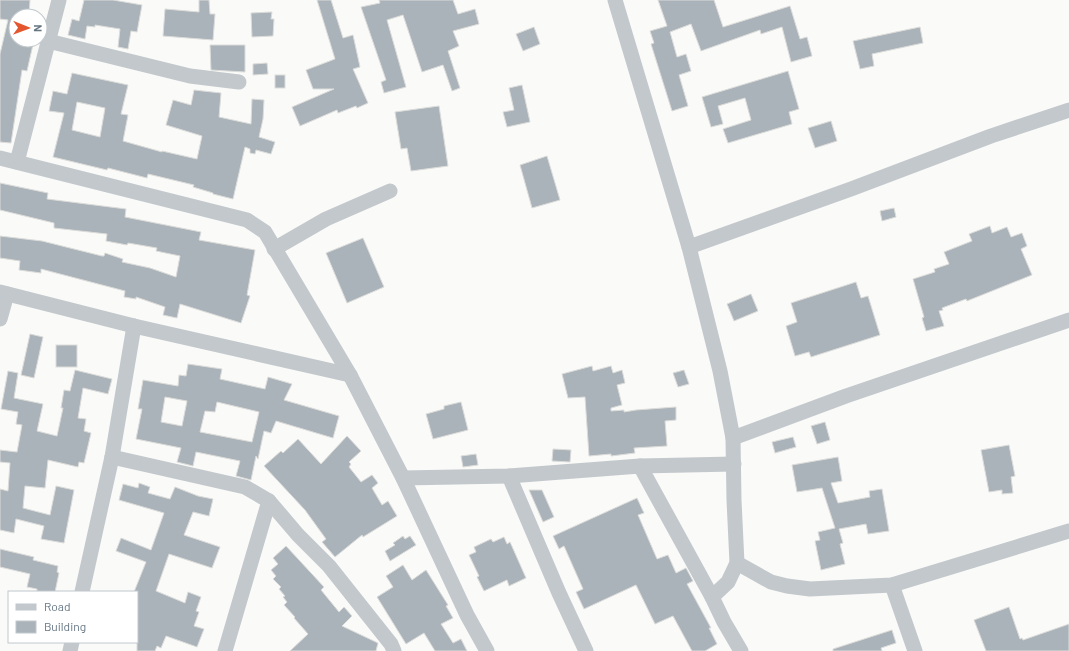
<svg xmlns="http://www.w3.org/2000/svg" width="1069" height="651" font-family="Barlow,sans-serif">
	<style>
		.building { fill: #aab3b9; stroke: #dcdcda; fill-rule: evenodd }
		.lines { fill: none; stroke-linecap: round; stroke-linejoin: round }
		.minor { stroke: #c3c8cc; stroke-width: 15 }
	</style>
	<rect width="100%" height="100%" fill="#fafaf8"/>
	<g class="building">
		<path d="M0 0H30L29 16H16V40H34L27 71 22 70 11 143 0 142V54L8 20 0 19Z"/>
		<path d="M84 0H113L142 5 137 32 131 31 128 49 118 47 120 29 95 25V27L87 26 85 39 68 35 72 19 79 21Z"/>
		<path d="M199 0H209L210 14H215L213 40 163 36 165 9 199 12Z"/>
		<path d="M317 0H331L343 38 353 35 360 67 353 69 368 103 357 108 356 106 338 113 337 110 300 126 292 107 334 89H313L306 70 335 59Z"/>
		<path d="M379 0H453L458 14 475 9 479 24 453 31 459 46 448 51 460 88 452 91 443 65 422 72 403 15 387 20 406 87 384 93 381 82 386 80 361 7 380 3Z"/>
		<path d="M658 0H714L723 27 790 6 800 39 807 37 812 56 791 62 782 27 761 34 760 30 701 51 691 24 670 32 677 57 686 54 691 71 679 75 688 106 672 111 651 44 654 43 650 31 667 26Z"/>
		<path d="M272 12 271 19H274L273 36 252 37 251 13Z"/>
		<path d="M534 27 540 44 523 51 516 34Z"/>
		<path d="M920 27 923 43 872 54 874 66 860 69 853 41Z"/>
		<path d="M210 45H245V72L211 70Z"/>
		<path d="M267 63 268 74 253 75V64Z"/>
		<path d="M788 71 799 109 789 112 792 124 728 143 723 129 751 120 745 98 718 106 723 124 711 127 702 97Z"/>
		<path d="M72 73 128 85 121 114 128 115 123 141 162 152V151L197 159 202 136 166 125 173 100 191 105 194 90 221 93 219 117 251 124 252 99 264 100 263 119 259 137 275 142 271 154 256 150 255 154 250 153V149L245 147 233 199 213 194V193L193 187 194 185 148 174 147 178 108 168 107 170 53 157 64 113 49 111 53 91 67 94ZM77 102 105 108 100 137 72 130Z"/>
		<rect x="275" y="75" width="10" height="13"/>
		<path d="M522 85 530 122 507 127 503 112 514 110 509 88Z"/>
		<path d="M439 106 448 166 411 171 407 148 401 149 395 112Z"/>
		<path d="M831 121 837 141 815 148 808 128Z"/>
		<path d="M547 156 560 200 532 208 520 165Z"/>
		<path d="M0 183 48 193 47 199 126 209 125 217 201 232 199 240 255 250 247 295 250 296 241 323 180 304 177 318 163 315 165 307 136 297V299L124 297 125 291 41 269V273L19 270 20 261 0 258V236L42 241 102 256H104L105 253 123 259 122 262 150 268 176 277 180 256 156 251 157 248 128 243 127 245 106 241 107 234 54 228V223L0 210Z"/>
		<path d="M894 208 896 217 882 221 880 211Z"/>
		<path d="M990 226 992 233 1007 227 1011 237 1022 233 1027 246 1021 249 1032 275 967 301 966 299 942 308 943 310 939 311 944 326 926 331 922 318 924 317 913 279 935 272 934 269 949 264 944 252 972 241 969 234Z"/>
		<path d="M363 238 384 287 347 303 326 253Z"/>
		<path d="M856 282 861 298 868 296 880 335 811 357 809 352 795 356 786 326 797 322 791 303Z"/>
		<path d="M751 294 758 311 734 321 727 304Z"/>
		<path d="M30 334 43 337 34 378 21 375Z"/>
		<rect x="56" y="345" width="21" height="22"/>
		<path d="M188 364 222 369 220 379 265 389 268 377 292 384 284 400 339 416 333 438 276 421 271 433 264 431 258 459 256 456 251 480 236 476 240 461 196 452 193 466 177 462 181 448 136 439 142 409H138L143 380 178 386 179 375 186 376ZM165 397 187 401 182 426 161 422ZM217 402 259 412 252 442 200 432 205 411 215 412Z"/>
		<path d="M592 366 593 371 611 366 613 373 622 370 625 383 617 385 622 405 611 408V411L624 410V412L636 410 676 407V420L665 421 667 446 634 448 635 453 611 456V454L589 456 585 397 568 398 562 374Z"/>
		<path d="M75 370 112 379 108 394 83 388 78 418 86 419 84 431 91 433 84 463 79 462 78 467 48 460 45 488 25 486 23 508 50 515 56 486 74 490 64 543 41 539 44 526 16 519 14 533 0 530V489L8 491 10 463 0 462V450L17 452 22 425 16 424 18 412 1 409 8 371 18 373 14 398 43 404 37 431 57 436 63 408H61L64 390 70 391Z"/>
		<path d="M684 370 689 384 678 387 673 373Z"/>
		<path d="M461 402 468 430 433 439 426 414 444 409V406Z"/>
		<path d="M825 422 830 440 817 444 811 426Z"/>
		<path d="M347 436 361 451 349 462 351 464 349 467 361 482 372 475 378 483 372 488 382 505 388 501 397 516 363 537 362 535 335 557 322 542 326 539 305 510 264 466 281 451 283 453 298 439 321 464Z"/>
		<path d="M793 437 796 447 775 453 772 442Z"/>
		<path d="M1009 445 1015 476 1011 477 1013 493 1002 494V490L989 492 981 450Z"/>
		<path d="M553 449 571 450 570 462 552 461Z"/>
		<path d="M476 454 478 465 463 467 461 456Z"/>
		<path d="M838 457 842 481 831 483 838 503 870 497 869 491 882 489 889 531 868 534 866 524 839 529 843 543 840 544 845 564 821 570 815 541 820 540 818 532 835 528 822 488 797 492 792 465Z"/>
		<path d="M139 483 150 487 148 493 170 499 175 487 198 496 213 499 209 516 193 512 184 535 220 547 212 568 169 554 156 591 185 603 188 592 201 597 196 611 199 612 194 626 204 629 197 647 166 636 161 648 157 646 155 651H137V592H134L146 562 116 551 121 538 151 550 164 513 119 500 123 484 138 488Z"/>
		<path d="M529 490H542L554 517 543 522Z"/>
		<path d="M637 498 644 513 638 515 657 559 668 555 676 573 686 568 693 581 687 584 711 628H709L717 644 705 651H692L673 616 655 624 636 585 584 609 576 592 583 589 564 546 559 549 553 536Z"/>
		<path d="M403 536 405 539 410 536 416 545 390 561 385 551 395 545 393 543Z"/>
		<path d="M504 537 507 544 510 542 526 578 509 586 507 580 484 591 477 577 479 576 469 555 476 552 474 547 491 539 493 542Z"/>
		<path d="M286 546 324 587 321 590 339 612 344 607 352 616 342 626 378 643 376 651H290L308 634 294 618 295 617 284 605 287 602 283 597 285 596 279 589 281 587 273 579 276 576 271 570 278 564 273 558Z"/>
		<path d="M0 549 34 557 33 560 58 566 57 572 59 573 55 592H37V589L27 587 30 574 0 567Z"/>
		<path d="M403 565 412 580 426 570 448 605 446 606 453 618 441 624 453 643 461 639 467 651H435L424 633 406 644 377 597 393 587 386 576Z"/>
		<path d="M1009 607 1020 639 1022 638 1023 640 1069 624V651H986L974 620Z"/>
		<path d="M892 630 896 643 881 648 882 651H833V649Z"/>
	</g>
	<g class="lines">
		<g class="minor">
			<path d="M615 0 689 247 720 371 733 438 734 500 737 563 728 582 712 597 724 622 741 651"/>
			<path d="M48 41 190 76 239 82"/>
			<path d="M0 158 247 220 265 232 350 375 403 478 467 615 487 651"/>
			<path d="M17 162 59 0"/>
			<path d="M689 247 851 189 991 136 1069 110"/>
			<path d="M274 249 326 219 390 191"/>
			<path d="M0 292 134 326 350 375"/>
			<path d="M0 319 7 294"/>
			<path d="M733 438 846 396 1069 320"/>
			<path d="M112 457 245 487 269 501 298 535 329 566 391 644 394 651"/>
			<path d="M640 466 712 597"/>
			<path d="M509 476 559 593 586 651"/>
			<path d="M403 478 509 476 640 466 734 464"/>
			<path d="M737 563 771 582 787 586 810 589 892 585 1069 531"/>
			<path d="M892 585 915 651"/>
			<path d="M82 592 112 457 134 326"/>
			<path d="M70 651 72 642"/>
			<path d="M225 651 269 501"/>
		</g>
	</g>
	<rect x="8" y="591" width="130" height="52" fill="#ffffff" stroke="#c1c8cd"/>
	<rect x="16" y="604" width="20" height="6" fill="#c3c8cc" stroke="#c1c8cd"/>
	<text x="44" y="611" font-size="12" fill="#657683">Road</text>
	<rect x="16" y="621" width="20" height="12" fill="#aab3b9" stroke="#c1c8cd"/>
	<text x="44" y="631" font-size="12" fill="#657683">Building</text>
	<g transform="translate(28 28) rotate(91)"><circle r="19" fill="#ffffff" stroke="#c1c8cd"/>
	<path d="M0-3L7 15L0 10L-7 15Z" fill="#e4572e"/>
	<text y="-6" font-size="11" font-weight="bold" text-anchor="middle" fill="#657683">N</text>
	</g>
</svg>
